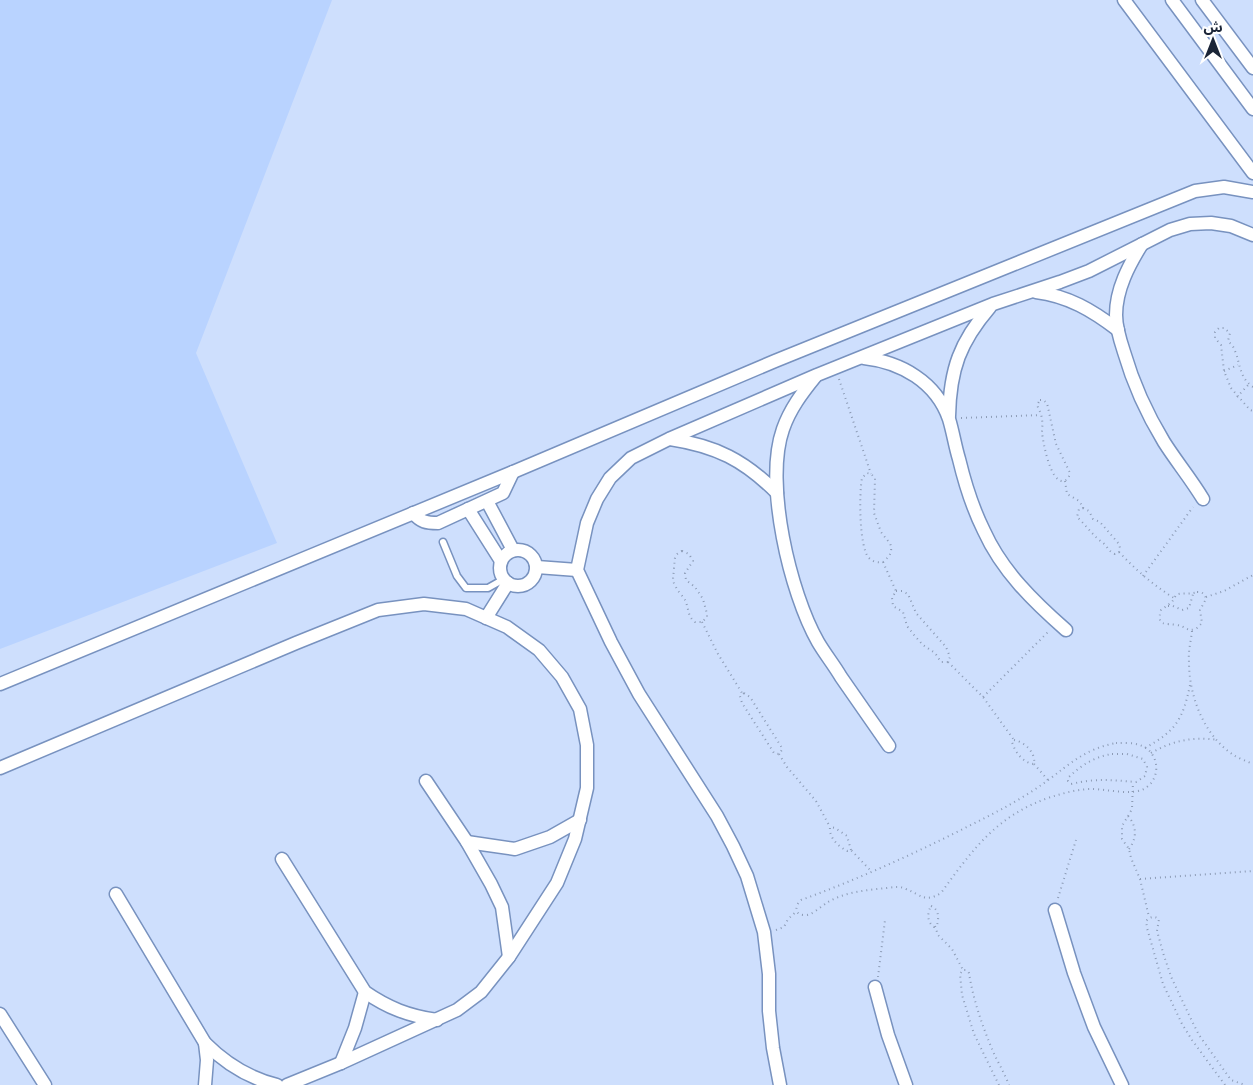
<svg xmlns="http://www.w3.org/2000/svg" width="1253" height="1085" font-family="Raleway,'Noto Sans Arabic',sans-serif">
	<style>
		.built { fill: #b9d3ff }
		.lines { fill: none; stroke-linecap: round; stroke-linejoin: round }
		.service-casing { stroke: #7892bf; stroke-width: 9 }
		.minor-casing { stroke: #7892bf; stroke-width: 15 }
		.path { stroke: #8d9cb6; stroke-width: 2; stroke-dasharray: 1 4; stroke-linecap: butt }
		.service { stroke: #fff; stroke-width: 6 }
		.minor { stroke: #fff; stroke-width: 12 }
	</style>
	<rect width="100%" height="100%" fill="#cedffd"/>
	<path class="built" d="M0 0H332L196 353 277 543 0 649Z"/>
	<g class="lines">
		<g class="service-casing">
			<path id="service" d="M443 542 457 576 466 588H488L504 579"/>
		</g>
		<g class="minor-casing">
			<g id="minor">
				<path d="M1124 0 1253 173"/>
				<path d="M1172 0 1253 109"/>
				<path d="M1202 0 1253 68"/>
				<path d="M1142 244C1129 265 1116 289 1116 315 1116 327 1120 340 1124 352 1133 383 1147 414 1164 442 1176 461 1191 479 1203 499"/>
				<path d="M1036 292C1068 296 1092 310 1118 330"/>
				<path d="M864 358C901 362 936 382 949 419 953 432 955 446 959 459 965 484 973 509 984 531 1002 571 1034 602 1066 630"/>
				<path d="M815 377C802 393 790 409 783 429 764 483 790 593 818 642 825 654 834 665 841 677 857 700 873 723 889 746"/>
				<path d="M949 416C950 369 960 342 990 307"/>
				<path d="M670 439C716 446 744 460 777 493"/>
				<path d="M487 501 513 550"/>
				<path d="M468 509 501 561"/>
				<path d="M413 513C421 522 426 523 438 523L503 493 513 472"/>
				<circle cx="518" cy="568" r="18"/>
				<path d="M537 567 577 570"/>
				<path d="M486 618 508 583"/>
				<path d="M0 684 513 472 775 361 1195 191 1224 187 1253 192"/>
				<path d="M0 768 296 643 378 610 424 604 466 609 507 627 539 650 562 677 580 709 587 745V788L575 839 557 883 509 957 481 992 457 1010 341 1063 287 1085"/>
				<path d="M426 781 467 842 491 884 502 907 509 957"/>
				<path d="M467 842 515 849 550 837 580 820"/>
				<path d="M282 859 365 992C388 1008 409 1016 437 1020"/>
				<path d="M116 894 205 1043C226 1064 248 1078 277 1085"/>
				<path d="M1055 910 1074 973 1094 1027 1122 1085"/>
				<path d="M875 987 888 1035 906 1085"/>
				<path d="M0 1014 45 1085"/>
				<path d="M341 1063 355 1028 365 992"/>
				<path d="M205 1085 207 1060 205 1043"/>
				<path d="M780 1085 773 1048 769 1011V974L764 932 747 876 733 846 717 816 639 694 611 642 577 570 587 523 597 499 610 478 631 458 669 439 817 375 993 304 1060 282 1089 271 1170 230 1190 224 1211 223 1231 226 1253 235"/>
			</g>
		</g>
		<g class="path">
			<path d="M1224 371 1238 365"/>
			<path d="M839 379 871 474"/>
			<path d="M1253 387C1239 377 1241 366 1235 351 1234 347 1231 344 1228 341L1230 333 1224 328H1219L1215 332V338L1221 345 1224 371 1231 388 1250 410 1253 411"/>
			<path d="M1237 397 1249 384"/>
			<path d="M1040 400H1043L1047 403 1056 444 1070 473C1069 477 1068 480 1063 481 1050 482 1043 442 1042 432 1042 428 1043 424 1042 420 1042 415 1039 410 1037 405Z"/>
			<path d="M961 418 1041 415"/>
			<path d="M1065 481 1067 494 1079 501 1083 507"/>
			<path d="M1083 508 1089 511 1093 519 1100 522 1119 544 1120 548 1119 552 1115 554C1109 552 1108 547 1103 543 1093 536 1086 525 1077 517L1079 509Z"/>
			<path d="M888 541 881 532 874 513 875 478 871 474 867 473 862 478C859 493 859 548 869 558 873 562 878 563 883 562 890 556 893 552 890 543"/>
			<path d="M682 551 689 554 693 561 685 573 686 580 695 587 703 599 707 614V617L702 622H695C687 616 689 608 685 600 683 596 678 592 676 587 671 580 674 575 674 568 675 560 673 555 682 551Z"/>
			<path d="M1119 552C1136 570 1153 585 1174 598"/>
			<path d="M883 562 896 591"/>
			<path d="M1143 576 1193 507"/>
			<path d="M896 591H902L908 594 916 613 946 647 950 657 948 662H941L935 653 923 645 914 635 907 626 903 612 893 606 892 598Z"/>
			<path d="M1197 592C1203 592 1205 594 1206 599L1200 610 1202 623 1196 629C1187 632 1185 626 1177 625 1166 623 1156 627 1161 610L1172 602 1176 595C1182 592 1190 595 1197 592Z"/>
			<path d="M1206 597 1224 591 1253 575"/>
			<path d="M1168 606H1173L1182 610 1189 608 1193 594"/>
			<path d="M702 622 718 654 742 693"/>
			<path d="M1192 631C1191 641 1188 651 1189 662 1189 695 1203 734 1232 754 1238 758 1246 761 1253 764"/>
			<path d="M948 662 983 697 1014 740"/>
			<path d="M744 693 750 697 782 748V750L779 754 774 753 742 703 740 696Z"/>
			<path d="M983 697 1050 630"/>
			<path d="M1014 740C1025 742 1036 753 1034 764 1023 763 1015 752 1012 742Z"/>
			<path d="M1116 743C1125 743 1137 742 1146 748 1159 757 1160 777 1147 787 1134 797 1108 789 1092 789 1078 789 1064 793 1051 797 997 815 973 849 941 893 925 903 921 895 906 889 900 886 894 887 887 888 867 890 845 892 828 902 821 906 812 916 804 915 794 915 795 905 801 900 870 875 937 843 1002 809 1017 801 1033 791 1047 781 1071 763 1085 749 1116 743Z"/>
			<path d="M1145 748C1176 731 1183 719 1190 685"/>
			<path d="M1151 753C1172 741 1193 736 1218 740"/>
			<path d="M779 754 787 767 816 801 830 827"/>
			<path d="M1112 754H1127L1143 759 1147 767 1145 776 1136 782C1111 780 1097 778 1071 784L1068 781V778C1081 765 1094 757 1112 754Z"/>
			<path d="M1034 764 1048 780"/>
			<path d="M1128 816 1132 809 1133 782"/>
			<path d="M1129 849C1137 838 1137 826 1128 816L1122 826V839L1129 849 1131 858 1140 879 1149 917"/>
			<path d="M851 850 847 836 835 828 830 827C829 838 838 846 847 851L851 850 872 872"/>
			<path d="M1140 879 1253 871"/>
			<path d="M1058 898 1076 840"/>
			<path d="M931 906C939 909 939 918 937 925L934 927C927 922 927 913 931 906Z"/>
			<path d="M935 926 938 935 952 949 963 970"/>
			<path d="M776 930 784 927 788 919 797 911"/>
			<path d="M878 977 885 920"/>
			<path d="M999 1085 974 1034 962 995 960 974 963 970H966L969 973C973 999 982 1025 992 1049 997 1061 1004 1072 1009 1085"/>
			<path d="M1225 1085 1192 1040 1182 1024 1163 984 1147 928 1146 921C1151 916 1154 916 1159 919L1157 931 1164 956 1172 979 1191 1019 1199 1035 1231 1080 1245 1085"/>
		</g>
		<use href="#service" class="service"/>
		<use href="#minor" class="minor"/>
	</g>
	<g transform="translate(1213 40)" stroke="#ffffff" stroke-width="4" paint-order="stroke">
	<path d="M0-4L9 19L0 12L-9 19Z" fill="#1b2537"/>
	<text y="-8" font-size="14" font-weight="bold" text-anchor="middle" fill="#1b2537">ش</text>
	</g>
</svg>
